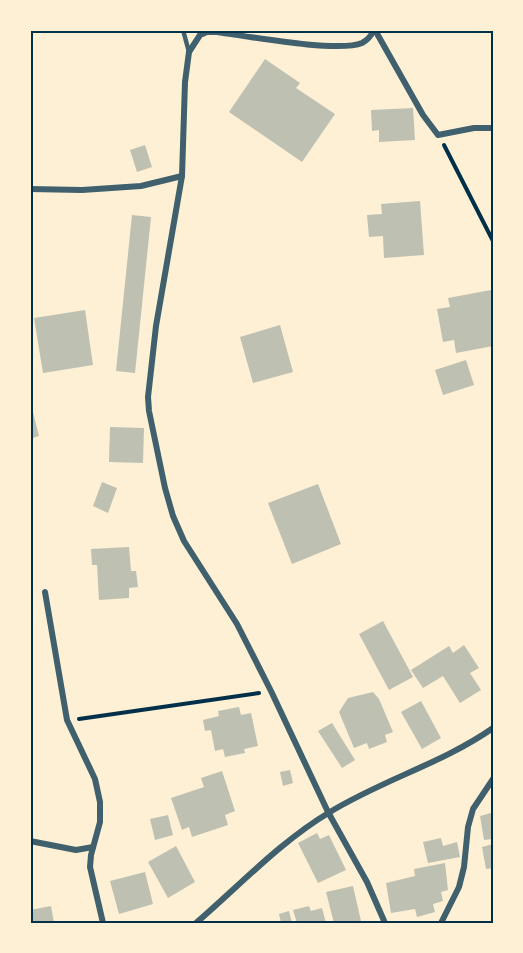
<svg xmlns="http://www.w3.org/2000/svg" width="523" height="953" font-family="'Varela Round',sans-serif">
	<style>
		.building { fill: #bec0b2 }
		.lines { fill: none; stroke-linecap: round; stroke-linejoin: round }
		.path { stroke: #003049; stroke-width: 4 }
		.service { stroke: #3f606c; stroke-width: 4.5 }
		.minor { stroke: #3f606c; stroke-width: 6 }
		.neatline { fill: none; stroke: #003049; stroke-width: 2 }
	</style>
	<rect width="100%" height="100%" fill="#fdf0d5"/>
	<g class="building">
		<path d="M265 59 300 83 296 88 335 114 302 162 229 112Z"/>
		<path d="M413 108 415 140 379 142V130L372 131 371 110Z"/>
		<path d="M145 145 152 167 137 172 130 150Z"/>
		<path d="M420 201 424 255 384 258 383 236 369 237 367 215 382 214 381 204Z"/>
		<path d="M132 215 151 217 135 373 116 371Z"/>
		<path d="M491 290 493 301V346L456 353 454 340 443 342 437 309 450 307 448 298Z"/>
		<path d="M85 310 93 365 43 373 34 318Z"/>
		<path d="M280 325 293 372 253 383 240 337Z"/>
		<path d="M466 360 474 385 443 395 435 370Z"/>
		<path d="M30 408H32L39 436 30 439Z"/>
		<path d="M110 427 144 428 143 463 109 462Z"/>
		<path d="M102 482 117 488 108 513 93 506Z"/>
		<path d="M318 484 341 544 292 564 268 503Z"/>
		<path d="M129 547 131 571H136L138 587 129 588V598L99 600 97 565H92L91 549Z"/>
		<path d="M383 621 413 677 389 690 359 634Z"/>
		<path d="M464 645 479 668 470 673 481 690 460 703 443 676 423 688 411 670 449 646 453 653Z"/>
		<path d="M373 692 379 699 393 732 385 735 387 742 369 749 367 743 354 748 339 712 348 698Z"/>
		<path d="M421 701 441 738 422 749 401 712Z"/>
		<path d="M239 707 241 715 251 713 258 746 244 749 245 753 225 757 223 749 215 751 211 730 205 731 203 720 219 716 218 711Z"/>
		<path d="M332 723 355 760 342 768 318 731Z"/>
		<path d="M290 770 293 783 283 786 280 772Z"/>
		<path d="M222 771 235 811 225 815 228 825 192 837 189 827 182 830 171 798 204 787 201 778Z"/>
		<path d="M491 813 493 839 484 840 480 816Z"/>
		<path d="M168 815 173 835 155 840 150 819Z"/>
		<path d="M317 833 320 839 329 835 346 870 318 883 298 843Z"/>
		<path d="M441 838 443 846 457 842 460 857 428 863 423 842Z"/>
		<path d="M493 844V868L486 869 482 847Z"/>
		<path d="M176 846 195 882 168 898 148 862Z"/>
		<path d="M445 863 448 890 441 892 443 901 433 904 435 912 417 917 415 909 391 913 386 883 415 876 414 869Z"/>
		<path d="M145 872 153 904 119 914 110 881Z"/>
		<path d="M353 886 361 921 334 923 326 892Z"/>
		<path d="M51 906 54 923H30V910Z"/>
		<path d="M309 906 311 911 322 908 326 923H297L293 910Z"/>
		<path d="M289 911 292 923H281L279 914Z"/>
	</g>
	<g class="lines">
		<g class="path">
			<path d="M444 145 493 241"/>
			<path d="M79 719 259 693"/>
		</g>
		<path class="service" d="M183 30 189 52"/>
		<g class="minor">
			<path d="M374 30C371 36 368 40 362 43 338 53 247 36 217 32H207L200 35 189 52 185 82 182 176 156 326 148 397 149 411 165 488 173 516 184 541 237 624 271 691 328 812 367 882 385 923"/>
			<path d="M375 30 423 115 438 135 474 128H493"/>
			<path d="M30 189 82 190 141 186 182 176"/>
			<path d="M45 592 67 720 95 779 100 802V822L91 855 90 867 103 923"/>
			<path d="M30 841 76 850 93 847"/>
			<path d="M196 923C239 886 281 841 330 812 382 780 443 763 493 728"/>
			<path d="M441 923 459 887 464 867 468 827 473 809 493 779"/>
		</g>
	</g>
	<rect width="523" height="953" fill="none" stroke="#fdf0d5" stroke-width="63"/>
	<rect x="32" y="32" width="460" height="890" class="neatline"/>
</svg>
